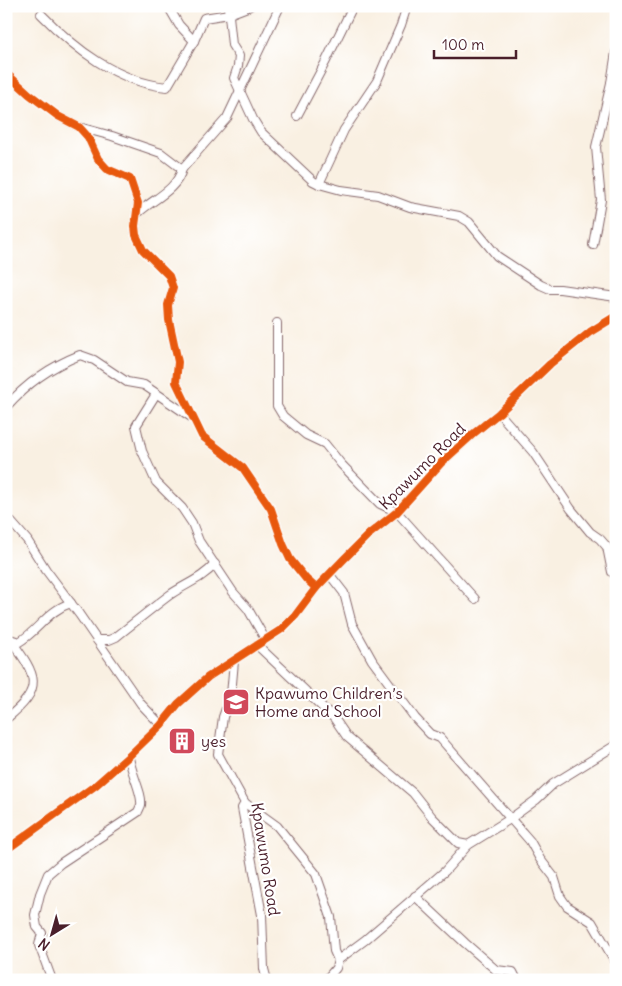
<svg xmlns="http://www.w3.org/2000/svg" width="622" height="986" font-family="Delius,sans-serif">
	<style>
		.lines { fill: none; stroke-linecap: round; stroke-linejoin: round }
		.minor-casing { stroke: #87686b; stroke-width: 10 }
		.minor { stroke: #fff; stroke-width: 8 }
		.cycleway-casing { stroke: #fff; stroke-width: 11 }
		.cycleway { stroke: #e8590c; stroke-width: 8 }
		.labels { text-anchor: middle; dominant-baseline: central; stroke-width: 4.5; stroke-linejoin: round; paint-order: stroke }
		.street-label { font-size: 16px; fill: #4a1f2b; stroke: #fff }
		.poi-label { font-size: 16px; fill: #4a1f2b; stroke: #fff; text-anchor: start }
	</style>
	<rect width="100%" height="100%" fill="#fff"/>
	<filter id="ink" filterUnits="userSpaceOnUse"><feTurbulence type="fractalNoise" baseFrequency=".02" numOctaves="2"/><feDisplacementMap in="SourceGraphic" scale="10" xChannelSelector="R" yChannelSelector="G"/><feConvolveMatrix kernelMatrix="1 2 1 2 8 2 1 2 1" color-interpolation-filters="sRGB"/></filter>
	<filter id="wash" filterUnits="userSpaceOnUse"><feTurbulence type="fractalNoise" baseFrequency=".0096" numOctaves="4" result="noise"/><feDisplacementMap in="SourceGraphic" scale="20" xChannelSelector="R" yChannelSelector="G"/><feGaussianBlur stdDeviation="1.12" result="paint"/><feColorMatrix in="noise" values="0 0 0 0 0 0 0 0 0 0 0 0 0 0 0 0 0 1.4 0 .05"/><feComposite in="paint" operator="in"/></filter>
	<g filter="url(#wash)">
		<rect width="100%" height="100%" fill="#f9f0e2"/>
	</g>
	<g filter="url(#ink)">
		<g class="lines">
			<g class="minor-casing">
				<g id="minor">
					<path d="M168 6 179 25 194 41"/>
					<path d="M228 6 232 45 239 56 238 66 234 78 253 119 261 132 313 181 319 184 341 190 378 195 410 207 459 216 469 222 497 256 541 285 550 289H560L616 297"/>
					<path d="M41 14C75 49 117 82 167 87L194 41 204 18 229 14 250 6"/>
					<path d="M616 52 611 83 616 93"/>
					<path d="M6 73 29 94 58 116 79 127 88 137 98 159 107 169 130 179 138 203 135 226 136 235 143 250 169 276 173 288 168 305 169 320 178 362 176 382 202 436 243 468 271 509 283 544 290 559 306 579 316 588"/>
					<path d="M297 116 325 63 353 6"/>
					<path d="M79 127 112 136 161 153 182 169"/>
					<path d="M319 184 344 130 377 81 401 25 407 6"/>
					<path d="M138 213C153 199 177 190 182 169L227 118 280 6"/>
					<path d="M593 245 601 200 596 147 611 83"/>
					<path d="M277 323V406L283 416 306 435 325 444 341 464 380 504 397 512 475 599"/>
					<path d="M156 394 136 426 142 451 156 482 182 508 192 523 199 541 233 592 248 609 265 639"/>
					<path d="M6 407C26 384 52 366 80 355L94 360 127 382 144 385 194 419"/>
					<path d="M499 413 533 452 571 509 590 532 600 539 607 547 612 572 616 576"/>
					<path d="M6 516 27 540 46 570 79 614 141 704 161 725"/>
					<path d="M330 575 344 593 352 624 372 660 415 718 430 734 440 738 530 841 540 859 554 877 560 896 567 906 592 922 616 963"/>
					<path d="M10 639 19 642C38 631 48 610 71 603"/>
					<path d="M97 640H109L116 637C134 623 152 608 171 594 186 584 203 578 215 564"/>
					<path d="M257 645 334 718 347 737 413 793 432 817 458 843 468 845"/>
					<path d="M234 661 231 695 223 717 218 754 245 803 242 808 262 915 264 969 267 980"/>
					<path d="M6 719C46 687 36 675 10 639"/>
					<path d="M245 803 277 826 316 874 331 917 334 951 338 960 336 968 326 980"/>
					<path d="M6 850 96 785 129 756 161 725 178 704 208 677 282 629 295 616 316 588 344 559 368 535 397 512 441 463 473 434 499 413 550 364 590 332 616 316"/>
					<path d="M415 896 465 943 496 970 513 972 517 980"/>
					<path d="M338 960 365 940 445 871 468 845 510 819 536 800 553 784 616 745"/>
					<path d="M52 980 39 945 42 933 37 927 35 915 40 894 48 874 61 863 138 812C138 811 141 806 141 805 143 794 130 771 129 756"/>
				</g>
			</g>
			<use href="#minor" class="minor"/>
			<g class="cycleway-casing">
				<g id="cycleway">
					<path d="M6 73 29 94 58 116 79 127 88 137 98 159 107 169 130 179 138 203 135 226 136 235 143 250 169 276 173 288 168 305 169 320 178 362 176 382 202 436 243 468 271 509 283 544 290 559 306 579 316 588"/>
					<path d="M6 850 96 785 129 756 161 725 178 704 208 677 282 629 295 616 316 588 344 559 368 535 397 512 441 463 473 434 499 413 550 364 590 332 616 316"/>
				</g>
			</g>
			<use href="#cycleway" class="cycleway"/>
		</g>
	</g>
	<defs>
		<g id="school-square" transform="scale(1.4375)"><rect x="-9" y="-9" width="18" height="18" rx="4" fill="#d1495b" stroke="#fff"/><path d="M0-5L7-2L0 1L-7-2ZM-4 1L0 2.5L4 1V4Q0 6-4 4Z" fill="#fff"/></g>
		<g id="building-square" transform="scale(1.4375)"><rect x="-9" y="-9" width="18" height="18" rx="4" fill="#d1495b" stroke="#fff"/><path d="M-4-6H4V6H1V3H-1V6H-4ZM-2.5-4.3h1.7v1.8h-1.7ZM.8-4.3h1.7v1.8H.8ZM-2.5-1h1.7V.8h-1.7ZM.8-1h1.7V.8H.8Z" fill="#fff"/></g>
	</defs>
	<g fill-rule="evenodd">
		<use href="#school-square" x="236" y="702"/>
		<use href="#building-square" x="182" y="741"/>
	</g>
	<g class="labels">
		<g class="street-label">
			<text transform="translate(422 466) rotate(-45)">Kpawumo Road</text>
			<text transform="translate(266 859) rotate(81)">Kpawumo Road</text>
		</g>
		<g class="poi-label">
			<text x="255" y="693">Kpawumo Children’s<tspan x="255" dy="18">Home and School</tspan></text>
			<text x="201" y="741">yes</text>
		</g>
	</g>
	<rect width="622" height="986" fill="none" stroke="#fff" stroke-width="25"/>
	<g transform="translate(52 934) rotate(217)" stroke="#ffffff" stroke-width="4" paint-order="stroke">
	<path d="M0-4L9 19L0 12L-9 19Z" fill="#4a1f2b"/>
	<text y="-8" font-size="14" font-weight="bold" text-anchor="middle" fill="#4a1f2b">N</text>
	</g>
	<path d="M434 50v8h82v-8" fill="none" stroke="#4a1f2b" stroke-width="2.5"/>
	<text x="442" y="50" font-size="15" fill="#4a1f2b" stroke="#ffffff" stroke-width="4" paint-order="stroke">100 m</text>
</svg>
